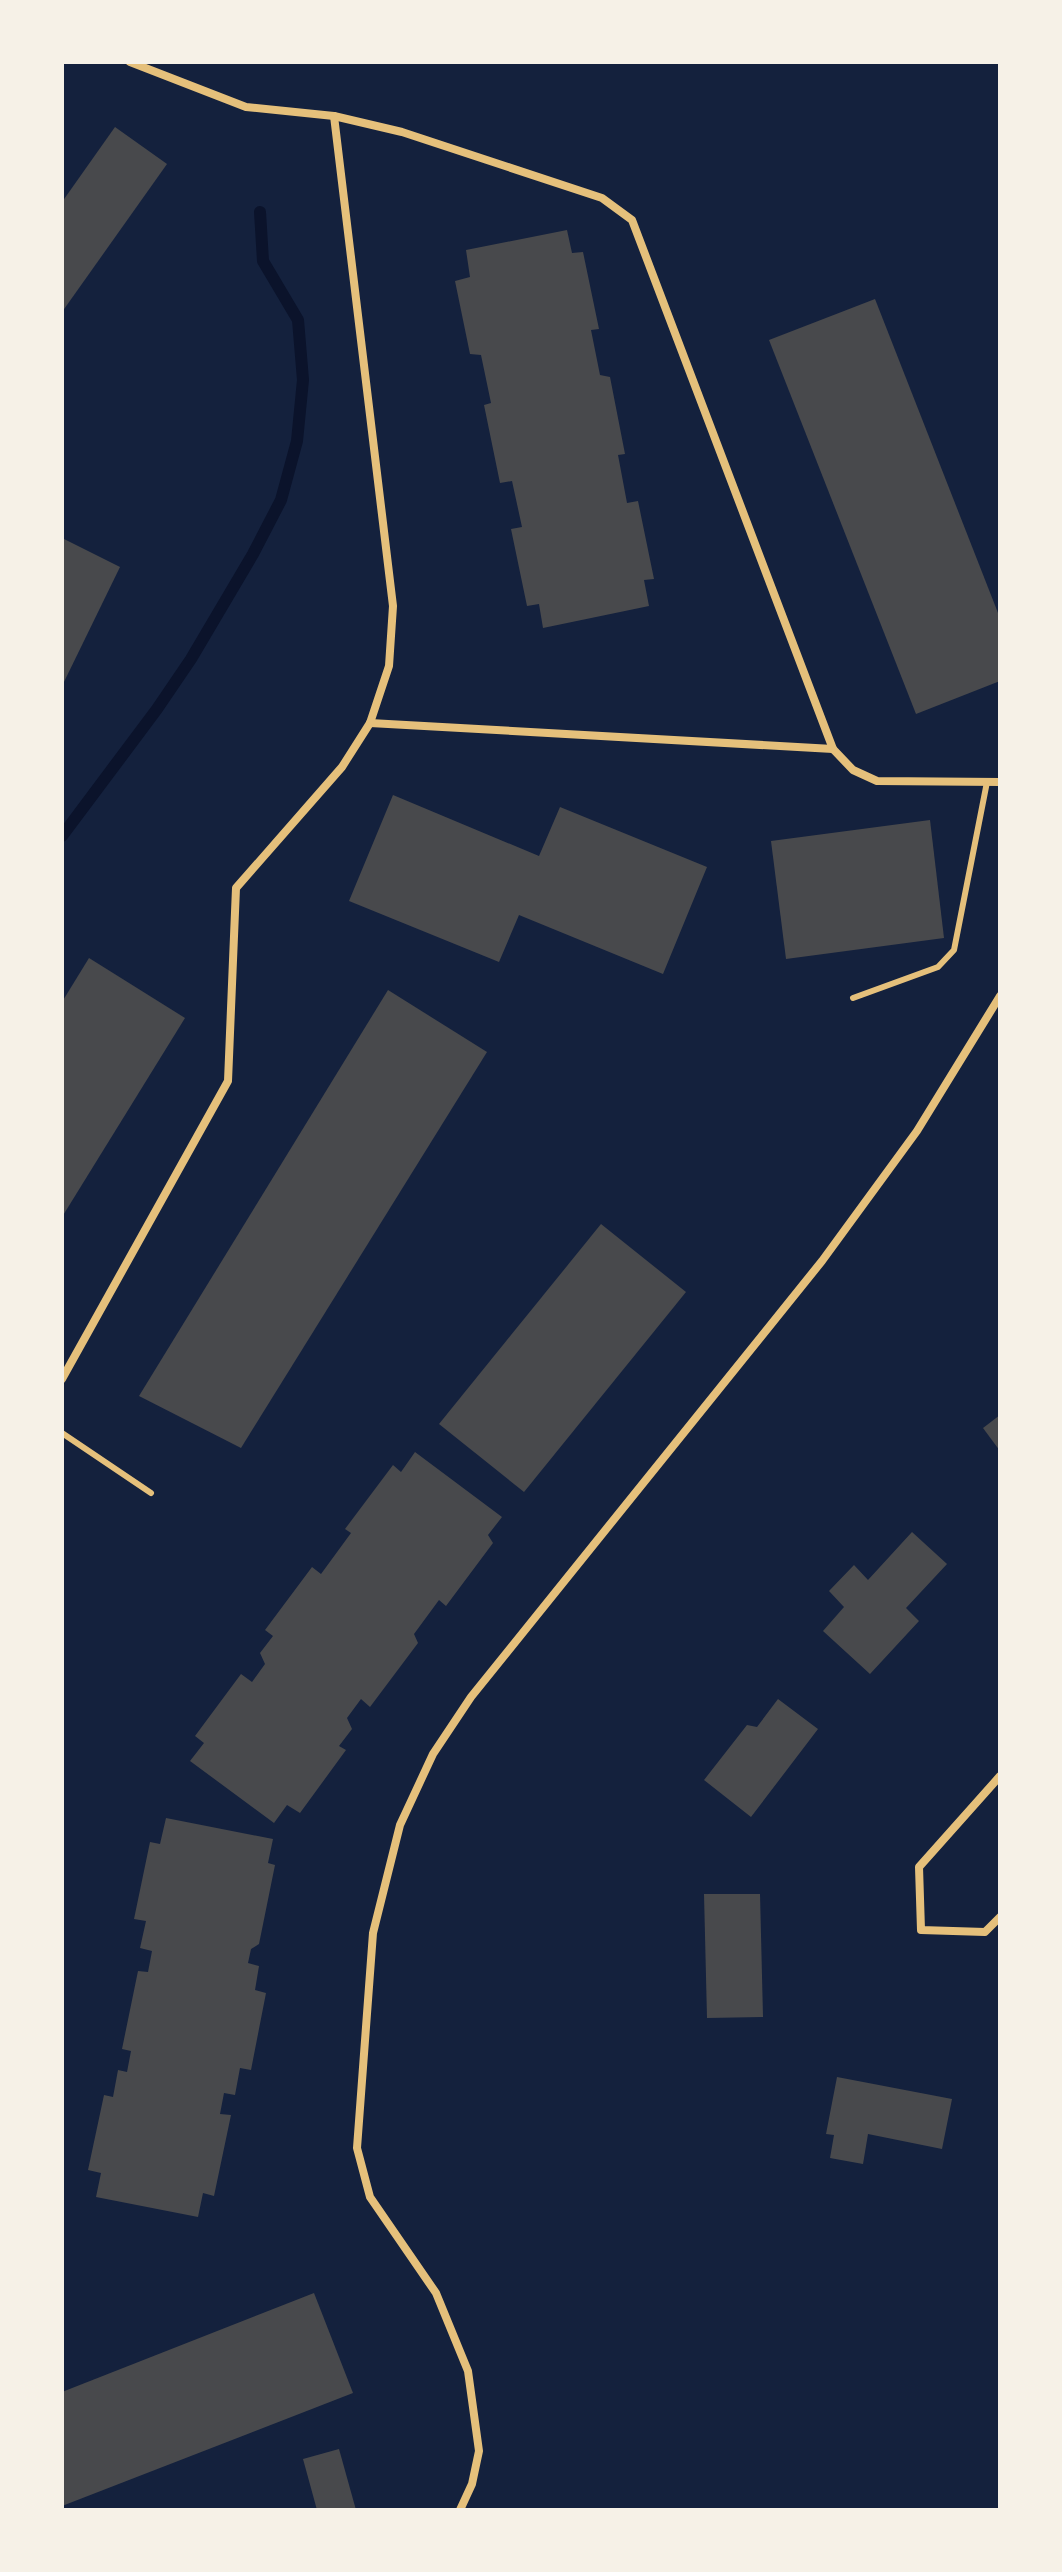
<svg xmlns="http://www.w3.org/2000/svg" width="1062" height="2572" font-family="Montserrat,sans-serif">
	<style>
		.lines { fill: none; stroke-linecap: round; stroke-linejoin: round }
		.stream { stroke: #0b132b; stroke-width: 12 }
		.building { fill: #48494c }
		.service { stroke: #e5c07b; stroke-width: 6 }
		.minor { stroke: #e5c07b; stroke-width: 8 }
	</style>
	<rect width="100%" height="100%" fill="#14213d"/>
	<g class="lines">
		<path class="stream" d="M62 836 157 709 191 659 253 554 281 500 297 441 303 380 298 320 263 261 260 212"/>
	</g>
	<g class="building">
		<path d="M115 127 167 164 62 312V202Z"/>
		<path d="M567 230 572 253 583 252 599 329 591 330 600 375 610 377 625 454 618 455 627 503 638 501 654 579 644 580 649 606 543 628 539 604 527 606 511 529 522 527 512 481 500 483 484 405 491 403 481 355 470 354 455 281 470 277 466 250Z"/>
		<path d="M875 299 1000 618V681L916 714 769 340Z"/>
		<path d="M64 539 120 567 62 686V542Z"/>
		<path d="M393 795 539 856 560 807 707 867 663 974 519 915 499 962 349 901Z"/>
		<path d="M930 820 944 938 786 959 771 841Z"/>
		<path d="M89 958 185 1018 62 1217V1002Z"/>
		<path d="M388 990 487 1052 241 1448 139 1396Z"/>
		<path d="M601 1224 686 1292 524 1492 439 1424Z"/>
		<path d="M1000 1415V1451L983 1428Z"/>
		<path d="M415 1452 502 1517 488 1535 493 1543 446 1606 439 1600 414 1634 418 1643 370 1707 361 1699 347 1718 352 1729 339 1746 346 1750 300 1813 287 1805 274 1823 190 1761 204 1743 195 1736 241 1674 252 1682 265 1664 260 1653 273 1636 265 1630 312 1567 321 1574 351 1533 345 1529 393 1465 401 1472Z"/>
		<path d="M912 1532 947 1564 906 1608 919 1621 870 1674 823 1631 844 1607 829 1591 854 1565 868 1580Z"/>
		<path d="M778 1699 818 1729 751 1817 704 1780 747 1725 757 1727Z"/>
		<path d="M166 1818 273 1839 268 1863 275 1865 259 1944 251 1949 248 1963 259 1966 255 1990 266 1993 251 2070 240 2068 235 2095 224 2093 220 2114 231 2115 214 2196 203 2193 198 2217 96 2197 101 2173 88 2170 104 2095 113 2097 118 2070 127 2072 131 2051 122 2049 138 1971 148 1972 152 1951 140 1948 146 1921 134 1919 150 1842 160 1844Z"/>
		<path d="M704 1894H760L763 2017 707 2018Z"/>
		<path d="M837 2077 952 2099 942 2149 868 2134 863 2164 830 2158 834 2135 826 2134Z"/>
		<path d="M314 2293 353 2393 62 2506V2392Z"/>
		<path d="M339 2449 356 2510H317L303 2459Z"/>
	</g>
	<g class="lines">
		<g class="service">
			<path d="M853 998 938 967 954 950 987 782"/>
			<path d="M62 1433 151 1493"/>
		</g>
		<g class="minor">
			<path d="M130 62 246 107 334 116 402 132 602 198 632 220 833 749"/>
			<path d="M370 723 833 749 853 770 877 781 1000 782"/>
			<path d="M62 1379 228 1081 236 888 342 767 370 723 389 666 393 606 334 116"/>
			<path d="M1000 1776 919 1867 921 1930 985 1932 1000 1917"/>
			<path d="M460 2510 472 2484 479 2451 468 2371 436 2293 370 2197 357 2148 373 1933 400 1825 433 1754 471 1697 822 1261 917 1131 1000 996"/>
		</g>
	</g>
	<rect width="1062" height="2572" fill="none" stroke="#f6f1e7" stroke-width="128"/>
</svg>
